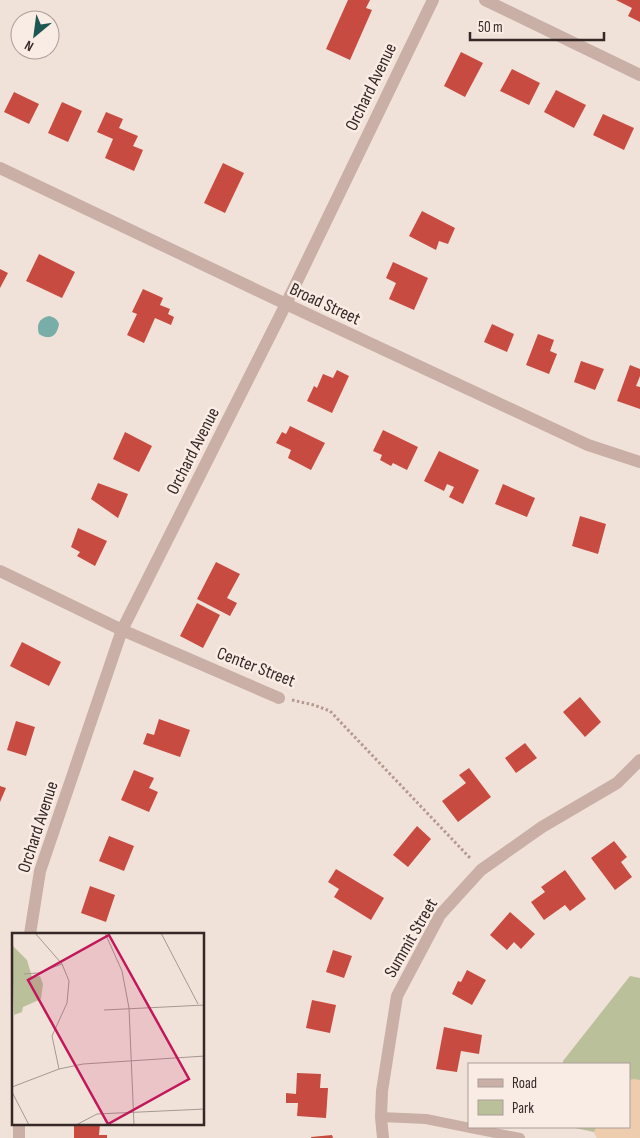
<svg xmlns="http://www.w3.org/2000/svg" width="640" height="1138" font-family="'Sofia Sans Condensed',sans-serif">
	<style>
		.green { fill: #bac099 }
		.sand { fill: #eecdae }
		.water { fill: #78aea7 }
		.building { fill: #c74b41 }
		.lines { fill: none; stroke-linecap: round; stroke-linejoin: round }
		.path { stroke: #b5998f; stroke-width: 3; stroke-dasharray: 2.5 2.5; stroke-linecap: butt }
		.service { stroke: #c9afa5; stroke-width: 10 }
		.minor { stroke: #c9afa5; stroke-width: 12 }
		.labels { text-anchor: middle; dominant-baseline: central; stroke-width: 5; stroke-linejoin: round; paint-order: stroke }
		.street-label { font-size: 18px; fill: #352826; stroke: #f9ece5 }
		.inset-road { fill: none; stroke: #a69891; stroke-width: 1 }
		.view { fill: #c2185b; fill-opacity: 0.15; stroke: #c2185b; stroke-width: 2.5 }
		.inset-edge { fill: none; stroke: #352826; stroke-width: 2.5 }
	</style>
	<rect width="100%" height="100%" fill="#f1e2d9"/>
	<path class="green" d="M630 976 640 978V1138H597L594 1132 570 1127H629V1064H563V1061Z"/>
	<path class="sand" d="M634 1079 640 1080V1138H597L594 1132 596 1127H629V1080Z"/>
	<path class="water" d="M49 316C54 317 57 319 59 324 57 336 50 341 39 334 36 325 39 318 49 316Z"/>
	<g class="building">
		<path d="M348 0H370L366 8 372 10 350 60 326 49Z"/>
		<path d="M616 0H640V22L628 16 632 8Z"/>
		<path d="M461 52 483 63 465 97 444 86Z"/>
		<path d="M512 69 540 83 529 105 500 91Z"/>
		<path d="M556 90 586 105 574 128 544 112Z"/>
		<path d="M14 92 39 104 29 124 4 112Z"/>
		<path d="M62 102 82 111 68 142 48 133Z"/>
		<path d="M106 112 123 119 119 128 138 136 133 146 143 150 134 171 105 158 113 139 97 132Z"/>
		<path d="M603 114 634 128 624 150 593 135Z"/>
		<path d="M223 163 244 173 225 213 204 203Z"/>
		<path d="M422 211 455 228 448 244 439 241 436 250 409 236Z"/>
		<path d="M39 254 75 272 62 298 26 281Z"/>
		<path d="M393 262 428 278 414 310 389 299 396 283 386 278Z"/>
		<path d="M0 269 8 273 0 288Z"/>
		<path d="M143 289 163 298 160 305 170 309 168 314 174 317 171 325 155 318 144 343 127 335 137 314 132 312Z"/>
		<path d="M492 324 514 334 507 352 484 342Z"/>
		<path d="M538 334 554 340 550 351 557 354 549 374 526 365Z"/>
		<path d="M581 361 604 369 595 390 574 382Z"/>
		<path d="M630 365 640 369V376L636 386 640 387V409L617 401Z"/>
		<path d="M337 370 349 376 332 413 307 401 314 386 317 388 323 374 333 378Z"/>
		<path d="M290 426 325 443 311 470 288 458 291 450 276 443 282 432 286 434Z"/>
		<path d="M383 430 418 447 407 470 393 463 391 466 380 460 382 455 373 451Z"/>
		<path d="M125 432 152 446 139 472 113 459Z"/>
		<path d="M439 451 479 470 463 504 449 497 454 487 447 484 444 491 424 481Z"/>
		<path d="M98 483 128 494 118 518 91 499Z"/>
		<path d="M503 484 535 498 527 517 495 504Z"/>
		<path d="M580 516 606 524 598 554 572 546Z"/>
		<path d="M78 528 107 541 95 566 77 556 80 552 71 547Z"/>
		<path d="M216 562 240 574 227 598 237 603 230 616 197 599Z"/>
		<path d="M197 603 220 615 203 648 180 636Z"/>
		<path d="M22 642 61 662 49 686 10 666Z"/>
		<path d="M580 697 601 722 585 737 563 712Z"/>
		<path d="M159 719 190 730 180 757 143 744 147 733 154 735Z"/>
		<path d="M16 721 35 727 26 756 7 750Z"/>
		<path d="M525 743 537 758 516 773 505 758Z"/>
		<path d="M469 768 491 797 458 822 442 801 466 783 459 775Z"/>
		<path d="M134 770 154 778 149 788 158 792 149 812 121 800Z"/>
		<path d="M0 786 6 788 0 802Z"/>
		<path d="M417 826 431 839 408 867 393 855Z"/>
		<path d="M109 836 134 846 124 871 99 861Z"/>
		<path d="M614 841 627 857 621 862 632 877 615 890 591 858Z"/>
		<path d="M336 869 384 898 371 920 334 897 339 889 328 882Z"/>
		<path d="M565 870 586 899 570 911 565 905 544 920 531 902 545 892 541 887Z"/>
		<path d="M90 886 115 895 106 922 81 913Z"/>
		<path d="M510 912 535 934 521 949 514 942 507 950 490 935Z"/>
		<path d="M333 950 352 956 344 978 326 972Z"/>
		<path d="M467 970 486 980 472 1005 452 994 458 981 461 982Z"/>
		<path d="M312 1000 336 1005 330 1033 306 1028Z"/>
		<path d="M444 1027 482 1035 479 1054 461 1051 457 1072 436 1069Z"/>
		<path d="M297 1073 321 1074 320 1088H328L326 1118 297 1116 298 1103H286V1093L296 1094Z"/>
		<path d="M74 1124H100L99 1135H107V1138H74Z"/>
		<path d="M332 1135 333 1138H311V1137Z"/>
	</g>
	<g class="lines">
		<path class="path" d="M292 700 314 705 330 711 471 859"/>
		<path class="service" d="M381 1117 426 1119 520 1138"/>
		<g class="minor">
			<path d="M485 0 640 75"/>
			<path d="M0 168 286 304 588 445 640 462"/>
			<path d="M0 571 122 630 279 698"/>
			<path d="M30 934 40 871 122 630 286 304 433 0"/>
			<path d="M19 1138V1124"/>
			<path d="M383 1138 381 1117 382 1091 397 996 440 915 481 870 542 827 617 783 640 760"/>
		</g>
	</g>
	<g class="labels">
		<g class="street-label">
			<text transform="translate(371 87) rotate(-64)">Orchard Avenue</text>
			<text transform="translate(325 304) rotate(25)">Broad Street</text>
			<text transform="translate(193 451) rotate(-63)">Orchard Avenue</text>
			<text transform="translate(256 667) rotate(21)">Center Street</text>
			<text transform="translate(38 827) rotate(-72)">Orchard Avenue</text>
			<text transform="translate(411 938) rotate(-60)">Summit Street</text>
		</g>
	</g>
	<g transform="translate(12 933)">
		<rect width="192" height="192" fill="#f1e2d9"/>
		<path d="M0 12 15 27 20 44 28 43 31 51 29 66 11 74 10 79 2 82Z" fill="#bac099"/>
		<path class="inset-road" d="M23 0 50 31 57 48 55 70 40 103 47 136M93 0 110 38 117 75 122 192M149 0 186 71M12 41 26 40 50 31M92 77 193 72M0 154 47 136 71 131 193 123M0 159 17 192M64 192 85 181 193 176"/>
		<path class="view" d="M97 2 177 146 96 191 16 47Z"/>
		<rect width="192" height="192" class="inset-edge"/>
	</g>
	<rect x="468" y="1063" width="162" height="65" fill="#f9ece5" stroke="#ab9e99"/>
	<rect x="478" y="1079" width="25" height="8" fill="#c9afa5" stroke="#ab9e99"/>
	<text x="512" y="1088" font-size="15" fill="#352826">Road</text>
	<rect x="478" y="1100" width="25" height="15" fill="#bac099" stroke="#ab9e99"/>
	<text x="512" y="1113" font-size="15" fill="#352826">Park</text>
	<g transform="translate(35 35) rotate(209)"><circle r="24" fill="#f9ece5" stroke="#ab9e99"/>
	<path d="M0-4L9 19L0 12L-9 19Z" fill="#1c5650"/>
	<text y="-8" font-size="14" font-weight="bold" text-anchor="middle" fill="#352826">N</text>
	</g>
	<path d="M470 32v8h134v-8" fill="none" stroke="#352826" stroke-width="2.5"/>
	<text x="478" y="32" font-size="15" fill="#352826" stroke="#f9ece5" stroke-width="4" paint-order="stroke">50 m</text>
</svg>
